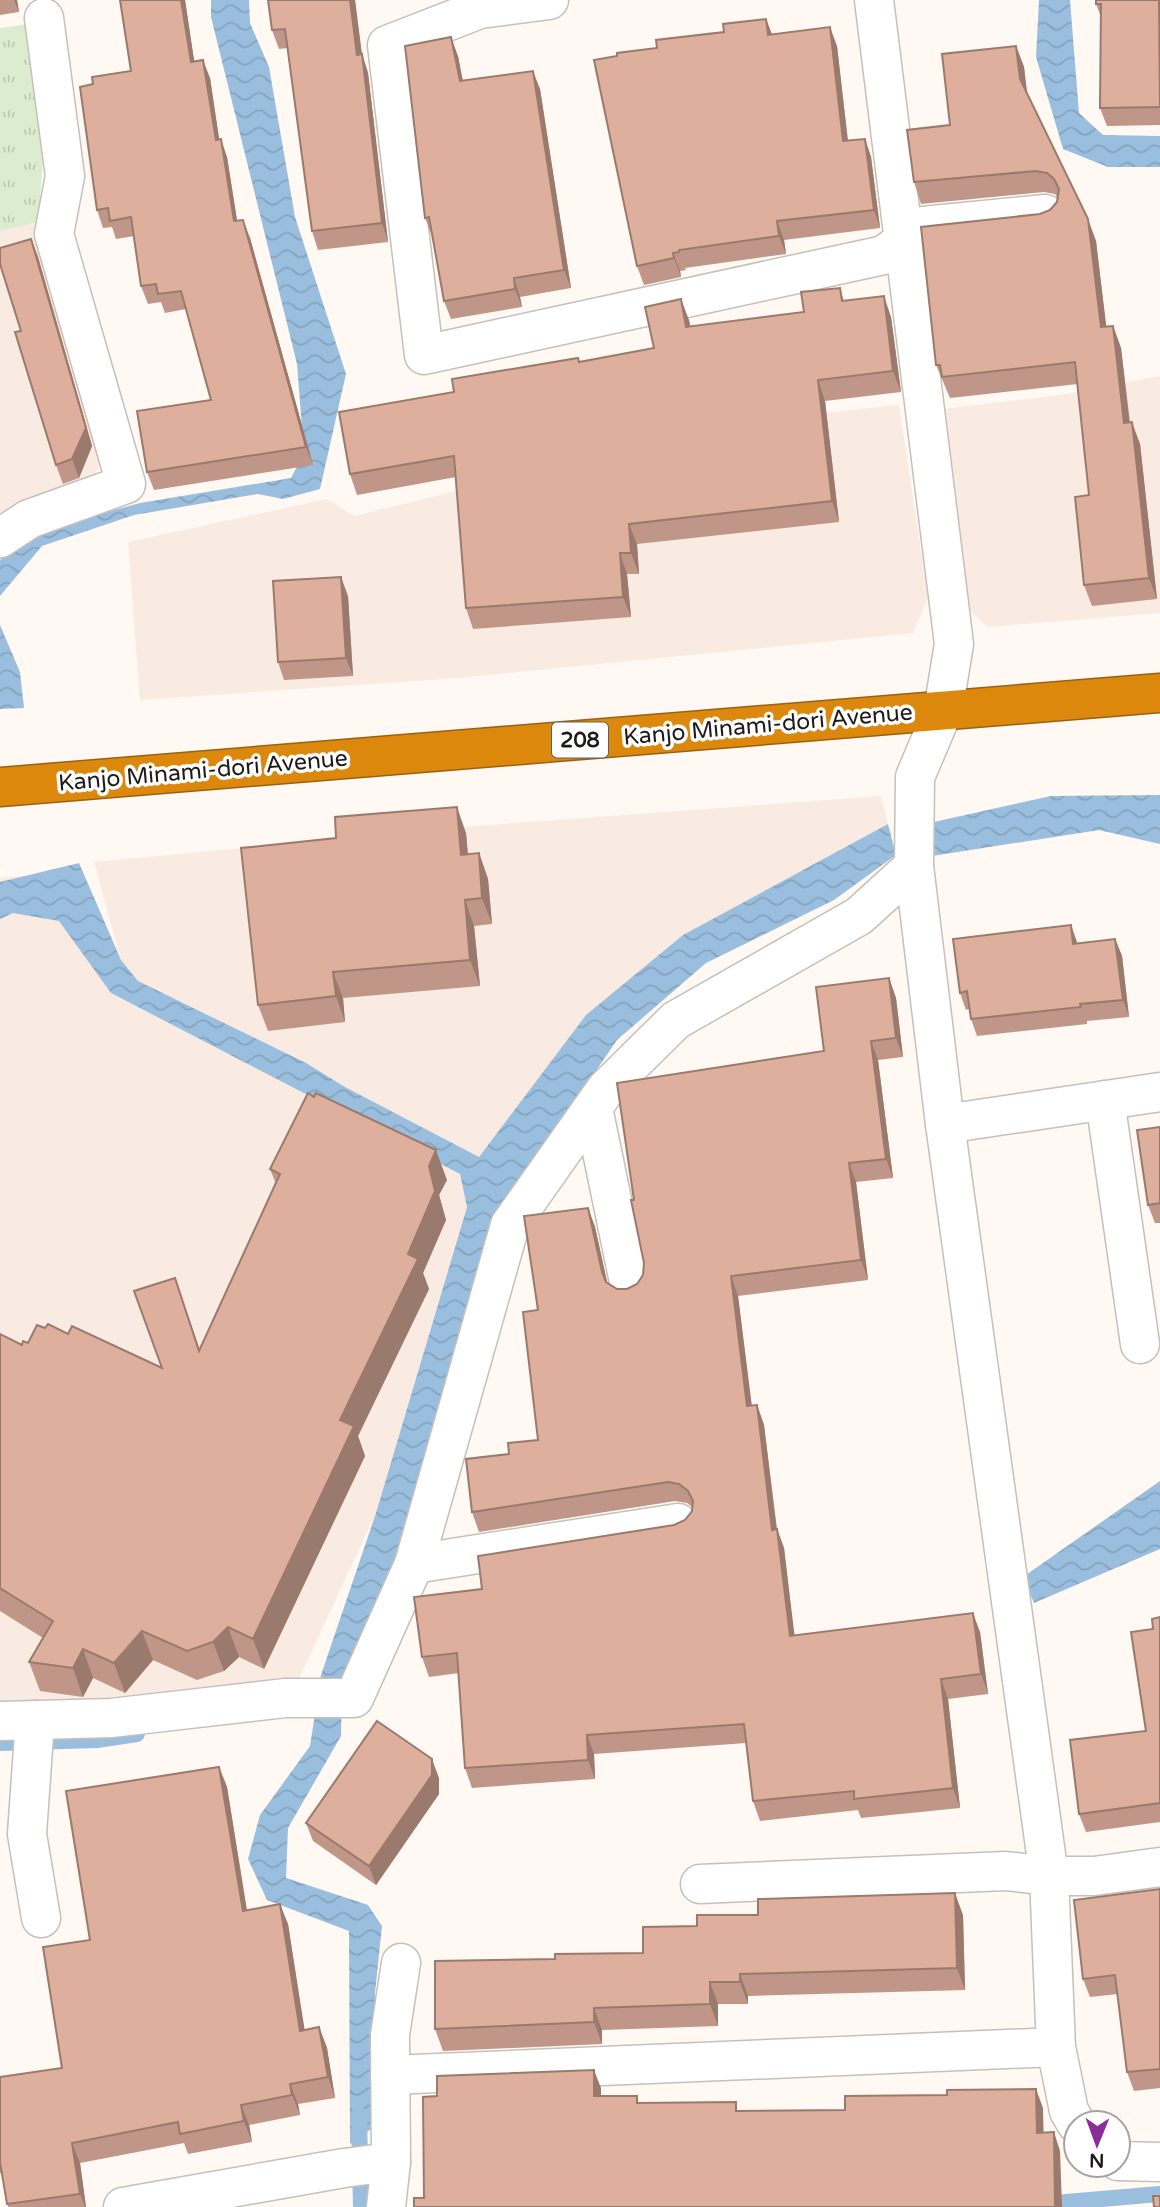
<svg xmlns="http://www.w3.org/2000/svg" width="1160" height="2207" font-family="'Varela Round',sans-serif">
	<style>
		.built { fill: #f9ebe1 }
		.grass { fill: url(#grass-tufts) }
		.water { fill: url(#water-waves) }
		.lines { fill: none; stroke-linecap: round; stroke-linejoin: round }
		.stream { stroke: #9abfde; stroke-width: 16 }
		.minor-casing { stroke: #c6c0bb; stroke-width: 41 }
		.highway-casing { stroke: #996211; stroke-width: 41 }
		.minor { stroke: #fff; stroke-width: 38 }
		.highway { stroke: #dc880d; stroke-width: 38 }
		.wall { fill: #bf9687 }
		.shaded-wall { fill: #9b7a6e }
		.building { fill: #deaf9d; stroke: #9b7a6e; stroke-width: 2 }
		.labels { text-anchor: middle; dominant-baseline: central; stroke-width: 7; stroke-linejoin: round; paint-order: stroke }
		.shield { fill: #fff; stroke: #615f5d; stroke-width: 2 }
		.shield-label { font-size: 21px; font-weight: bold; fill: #1d1a18 }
		.street-label { font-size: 23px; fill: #1d1a18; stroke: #fff }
	</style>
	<defs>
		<pattern id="grass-tufts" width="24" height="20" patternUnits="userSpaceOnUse" patternTransform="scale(1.75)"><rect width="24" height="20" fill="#dbedce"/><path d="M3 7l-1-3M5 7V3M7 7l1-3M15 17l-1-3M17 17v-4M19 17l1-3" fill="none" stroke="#bccbb0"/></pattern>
		<pattern id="water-waves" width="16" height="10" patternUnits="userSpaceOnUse" patternTransform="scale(1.75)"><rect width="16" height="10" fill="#9abfde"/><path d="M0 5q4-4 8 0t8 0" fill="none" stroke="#84a4be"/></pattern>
	</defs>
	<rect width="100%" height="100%" fill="#fff8f3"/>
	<g class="built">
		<path d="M38 222 106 451 92 482 0 517V231Z"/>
		<path d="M1160 376V613L988 627 968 609 944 409 1060 395Z"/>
		<path d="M899 405 928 598 913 633 458 678 140 700 128 542 327 499 354 516 632 448 832 412Z"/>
		<path d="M881 796 888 824 683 935 586 1015 479 1157 345 1087 306 1063 138 981 121 960 94 862 475 826Z"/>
		<path d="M34 875 111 993 460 1174 467 1206 376 1513 295 1687 0 1712V878Z"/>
	</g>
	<path class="grass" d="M28 24 46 123 38 222 0 231V28Z"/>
	<g class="water">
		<path d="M211 0H249L250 23 269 67 295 217 346 374 320 489 283 499 258 494 134 515 42 546 0 596V601V560L34 532 140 503 291 478 304 453 297 364 211 17Z"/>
		<path d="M1039 0H1070L1079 113 1103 135 1160 136V167H1108L1063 149 1036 57Z"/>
		<path d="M0 625 20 672 24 708 0 709Z"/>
		<path d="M1160 795V844L1099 830 932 856 934 822 1051 796Z"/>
		<path d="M888 824 896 855 834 900 706 963 617 1040 498 1214 404 1559 342 1686 341 1736 288 1828 286 1878 368 1905 382 1926 375 1993 374 2127 350 2144 349 1931 267 1900 248 1859 260 1815 310 1746 321 1675 376 1513 467 1207 460 1174 111 993 59 921 13 913 0 919V882L79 863 121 960 138 981 306 1063 345 1087 479 1157 586 1015 683 935Z"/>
		<path d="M1160 1481V1549L1034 1603 1023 1577Z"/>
	</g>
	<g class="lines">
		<g class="stream">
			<path d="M0 1743 97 1740 137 1734"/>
			<path d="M359 2115 361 2207"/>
			<path d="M1008 2207 1160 2194"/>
		</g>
		<g class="minor-casing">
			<g id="minor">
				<path d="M549 0 480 9 387 45 424 355 884 255 923 226 1045 214"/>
				<path d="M874 0 954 644 943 711 915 777 914 866 945 1124 1049 1876 1056 2047 1069 2111 1076 2123"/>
				<path d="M0 538 29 519 126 484 54 234 65 176 44 18"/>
				<path d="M1105 1100 1140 1344"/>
				<path d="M593 1108 630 1287"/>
				<path d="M945 1124 1160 1092"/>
				<path d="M414 1564 678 1523"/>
				<path d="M35 1720 27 1834 41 1918"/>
				<path d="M0 1721 111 1718 285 1698H354L414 1564 510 1225 606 1089 676 1020 859 916 914 866"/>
				<path d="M700 1884 1006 1871 1049 1876H1094L1160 1867"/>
				<path d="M390 2075 1056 2047"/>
				<path d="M1118 2161 1160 2162"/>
				<path d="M123 2207 344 2168 391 2162"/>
				<path d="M386 2207 391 2162 390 2035 401 1963"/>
			</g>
		</g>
		<g class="highway-casing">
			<path id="highway" d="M0 787 1160 693"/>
		</g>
		<use href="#minor" class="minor"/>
		<use href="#highway" class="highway"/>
	</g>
	<g class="wall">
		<path d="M0 0H17L19 12 0 15Z"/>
		<path d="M120 0H185L194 61 210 78 219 139 227 157 237 221 250 238 313 465 154 490 147 472 211 400 186 309 165 313 161 302 148 304 141 286 134 236 116 239 112 227 103 228 97 210 93 84 131 71Z"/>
		<path d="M355 0 362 54 368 73 388 242 318 250 312 231 287 48 279 49 272 30Z"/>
		<path d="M1160 0V125L1107 126 1100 108 1101 17 1096 4Z"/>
		<path d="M766 19 772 35 837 46 848 141 865 139 871 157 880 228 784 240 786 254 685 268 686 270 680 271 681 277 644 285 637 266 724 32Z"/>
		<path d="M1016 46 1024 67 1027 94 1096 241 1106 327 1113 326 1121 348 1130 422 1140 444 1157 599 1092 606 1084 585 1089 495 1078 384 950 398 936 365 1040 214 1050 210 1057 202V197L1055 194 1044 192 921 204 914 182 950 125Z"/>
		<path d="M458 56 463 81 540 89 571 288 520 297 522 307 451 319 444 301 432 236 425 218Z"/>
		<path d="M31 239 38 257 92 446 79 478 63 484 56 465 21 331Z"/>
		<path d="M840 288 844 301 891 317 901 392 825 401 839 522 637 544 639 574H627L631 617 473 629 466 608 456 477 357 495 350 474 454 392 580 362 654 348 689 320 690 326 804 312Z"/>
		<path d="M348 596 353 676 284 680 278 662Z"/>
		<path d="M466 833 468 854 479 853 488 879 492 924 474 926 480 986 343 998 345 1022 268 1031 258 1005Z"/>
		<path d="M1115 939 1122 956 1129 1017 1087 1021V1024L977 1036 971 1019 969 1009 966 1010 960 993 1077 943Z"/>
		<path d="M889 978 896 998 903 1057 878 1060 893 1178 856 1182 868 1280 738 1296 752 1406 757 1405 764 1425 777 1529 784 1548 794 1636 980 1632 988 1694 948 1699 960 1808 861 1818 858 1810 760 1821 753 1801 746 1743 594 1754 595 1779 472 1788 465 1768 459 1673 429 1677 422 1657 482 1589 674 1525 685 1520 692 1511V1507L687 1503 675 1501 479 1532 472 1512 509 1454 538 1440V1310L588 1208 595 1227 607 1282 617 1289H627L637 1284 643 1275 644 1263 634 1200 824 1051Z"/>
		<path d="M1160 1127V1223H1155L1148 1205Z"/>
		<path d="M270 1169 447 1180 439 1195 446 1220 423 1273 429 1289 358 1436 365 1456 264 1669 239 1657 224 1671 197 1680 153 1660 125 1693 93 1678 83 1697 40 1691 29 1662 43 1638 0 1611V1334L22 1345 28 1343 45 1328 68 1334 162 1368 175 1278 200 1350 276 1184Z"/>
		<path d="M1160 1617V1822L1086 1832 1079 1814 1146 1731 1153 1629Z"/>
		<path d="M219 1767 227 1787 247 1910 288 1924 304 2030 319 2027 327 2048 335 2098 298 2104 300 2115 249 2125 252 2142 188 2154 184 2143 80 2163 86 2207H8L2 2173H0V2077L62 2068 90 1940Z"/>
		<path d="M439 1778V1794L376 1885 313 1841 306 1823Z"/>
		<path d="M1160 1889V2088L1134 2091 1127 2072 1118 1994 1090 1997 1083 1979Z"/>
		<path d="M963 1915 965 1990 748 1996V2004H718V2026L602 2030V2044L443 2051 435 2029 555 1959 643 1953 697 1926Z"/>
	</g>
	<g class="shaded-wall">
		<path d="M14 0H17L19 12Z"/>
		<path d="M181 0H185L197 80 191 62Z"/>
		<path d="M350 0H355L364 73 357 55Z"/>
		<path d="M766 19 773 37 768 35Z"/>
		<path d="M830 27 837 46 850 160 843 141Z"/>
		<path d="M451 37 458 56 466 100 460 81Z"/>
		<path d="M1016 46 1024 67 1028 101 1020 79Z"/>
		<path d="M362 54 368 73 388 242 382 223Z"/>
		<path d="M203 60 210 78 222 158 216 140Z"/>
		<path d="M533 71 540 89 571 288 564 270Z"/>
		<path d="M221 139 227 157 240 239 234 221Z"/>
		<path d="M865 139 871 157 880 228 874 210Z"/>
		<path d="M1088 219 1096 241 1109 349 1101 327Z"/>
		<path d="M243 220 250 238 313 465 306 447Z"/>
		<path d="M777 221 784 240 786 254 779 236Z"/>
		<path d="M31 239 38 257 92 446 79 478 72 459Z"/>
		<path d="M673 253 680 271 681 277 674 258Z"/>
		<path d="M514 278 520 297 522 307 515 289Z"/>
		<path d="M884 296 891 317 901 392 893 371Z"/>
		<path d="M681 299 689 320 694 347 686 327Z"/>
		<path d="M1113 326 1121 348 1132 445 1124 423Z"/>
		<path d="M818 380 825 401 839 522 832 501Z"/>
		<path d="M1132 422 1140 444 1157 599 1149 578Z"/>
		<path d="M629 524 637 544 639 574 631 553Z"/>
		<path d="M620 553 627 574 631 617 623 597Z"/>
		<path d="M341 577 348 596 353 676 346 658Z"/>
		<path d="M457 807 466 833 470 881 461 855Z"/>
		<path d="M479 853 488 879 492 924 482 898Z"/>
		<path d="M465 900 474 926 480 986 470 960Z"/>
		<path d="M1071 925 1077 942 1079 961 1073 944Z"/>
		<path d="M1115 939 1122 956 1129 1017 1123 1000Z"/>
		<path d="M333 972 343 998 345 1022 336 996Z"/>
		<path d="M889 978 896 998 903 1057 896 1038Z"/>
		<path d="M871 1041 878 1060 893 1178 886 1159Z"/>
		<path d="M436 1150 447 1180 439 1195 446 1220 423 1273 429 1289 358 1436 365 1456 264 1669 253 1639 408 1254 429 1166Z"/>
		<path d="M849 1163 856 1182 868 1280 861 1260Z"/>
		<path d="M588 1208 595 1227 609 1291 602 1272Z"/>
		<path d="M731 1276 738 1296 754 1426 747 1406Z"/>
		<path d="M757 1405 764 1425 779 1549 772 1530Z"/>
		<path d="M777 1529 784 1548 797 1656 790 1636Z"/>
		<path d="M973 1613 980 1632 988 1694 981 1674Z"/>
		<path d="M228 1627 239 1657 224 1671 213 1642Z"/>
		<path d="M142 1631 153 1660 125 1693 114 1663Z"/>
		<path d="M83 1649 93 1678 83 1697 73 1668Z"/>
		<path d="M941 1679 948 1699 960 1808 953 1788Z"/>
		<path d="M587 1735 594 1754 595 1779 588 1760Z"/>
		<path d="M432 1759 439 1778V1794L376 1885 369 1866Z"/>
		<path d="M219 1767 227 1787 250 1931 243 1911Z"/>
		<path d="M955 1893 963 1915 965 1990 957 1968Z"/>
		<path d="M280 1904 288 1924 308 2051 300 2031Z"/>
		<path d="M740 1974 748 1996V2004L740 1982Z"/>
		<path d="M710 1982 718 2004V2026L710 2004Z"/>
		<path d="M594 2008 602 2030V2044L594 2022Z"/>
		<path d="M319 2027 327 2048 335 2098 328 2077Z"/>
		<path d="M594 2070 601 2088V2115L594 2096Z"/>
		<path d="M290 2084 298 2104 300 2115 292 2095Z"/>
		<path d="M1036 2089 1043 2108 1044 2151 1037 2133Z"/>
		<path d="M241 2105 249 2125 252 2142 244 2121Z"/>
		<path d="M1054 2132 1060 2151 1062 2207H1055Z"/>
		<path d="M72 2143 80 2163 86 2207H85L80 2194Z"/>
	</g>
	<g class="building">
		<path d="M120 0H181L191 62 203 60 216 140 221 139 234 221 243 220 306 447 147 472 137 411 211 400 181 291 158 294 156 284 141 286 131 217 110 221 108 208 97 210 80 87 93 84 92 77 131 71Z"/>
		<path d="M268 0H350L357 55 362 54 382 223 312 231 285 29 272 30Z"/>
		<path d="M1096 0H1159L1160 107 1100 108 1101 4H1096Z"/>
		<path d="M766 19 768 35 830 27 843 141 865 139 874 210 777 221 779 236 679 250V252L673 253 674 258 637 266 594 60 617 56V53L657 48 656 40 724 32 723 24Z"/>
		<path d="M451 37 460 81 533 71 564 270 514 278 515 289 444 301 429 217 425 218 405 46Z"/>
		<path d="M1016 46 1020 79 1088 219 1101 327 1113 326 1124 423 1132 422 1149 578 1084 585 1075 497 1089 495 1075 362 942 377 940 365H936L921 227 1040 214 1050 210 1057 202 1059 189 1054 179 1047 173 1036 171 914 182 907 130 950 125 942 54Z"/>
		<path d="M31 239 86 428 72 459 56 465 15 332 21 331 0 264V248Z"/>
		<path d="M840 288 842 301 884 296 893 371 818 380 832 501 629 524 631 553H620L623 597 466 608 454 456 350 474 339 412 454 392 452 379 578 358 579 362 654 348 645 307 681 299 686 327 804 312 801 292Z"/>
		<path d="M341 577 346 658 278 662 273 581Z"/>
		<path d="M457 807 461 855 479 853 482 898 465 900 470 960 333 972 336 996 258 1005 241 848 336 838 335 817Z"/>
		<path d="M1071 925 1073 944 1115 939 1123 1000 1080 1004 1081 1007 971 1019 967 991 960 993 953 939Z"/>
		<path d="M889 978 896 1038 871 1041 886 1159 849 1163 861 1260 731 1276 747 1406 757 1405 772 1530 777 1529 790 1636 973 1613 981 1674 941 1679 953 1788 854 1799V1791L753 1801 744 1724 587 1735 588 1760 465 1768 457 1653 422 1657 414 1597 482 1589 478 1556 674 1525 685 1520 692 1511 693 1501 688 1491 679 1484 668 1482 472 1512 466 1459 509 1454 508 1443 538 1440 523 1312 538 1310 524 1216 588 1208 602 1272 606 1282 617 1289H627L637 1284 643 1275 644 1263 631 1200H634L617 1083 824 1051 816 987Z"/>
		<path d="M308 1093 314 1097 316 1093 436 1150 429 1166 435 1191 408 1254 418 1259 340 1420 354 1426 253 1639 228 1627 213 1642 187 1651 142 1631 114 1663 83 1649 73 1668 29 1662 53 1621 0 1588V1334L22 1345 23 1341 28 1343 37 1325 45 1328 48 1324 68 1334 72 1326 162 1368 134 1291 175 1278 199 1351 280 1174 270 1169Z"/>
		<path d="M1160 1127V1203L1148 1205 1137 1130Z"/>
		<path d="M1160 1617V1803L1079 1814 1070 1740 1146 1731 1131 1632 1153 1629 1152 1619Z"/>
		<path d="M377 1721 432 1759V1775L369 1866 306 1823Z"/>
		<path d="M219 1767 243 1911 280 1904 300 2031 319 2027 328 2077 290 2084 292 2095 241 2105 244 2121 180 2134 178 2122 72 2143 80 2194 7 2204 0 2162V2077L62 2068 43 1947 90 1940 66 1791Z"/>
		<path d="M1160 1889V2069L1127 2072 1115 1975 1083 1979 1074 1900Z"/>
		<path d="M955 1893 957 1968 740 1974V1982H710V2004L594 2008V2022L435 2029V1961L555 1959V1954L643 1953V1927L697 1926V1915H758V1899Z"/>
		<path d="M594 2070V2096H637V2103L736 2102V2111L845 2110V2096L947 2095V2090L1036 2089 1037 2133 1054 2132 1055 2207H414V2198H424L423 2097 437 2096V2076Z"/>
		<path d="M1153 2196H1160V2207H1154Z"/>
	</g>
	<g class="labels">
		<rect class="shield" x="552" y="722.5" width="56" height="35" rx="5"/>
		<g class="shield-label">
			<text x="580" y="740">208</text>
		</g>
		<g class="street-label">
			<text transform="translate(768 725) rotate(-5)">Kanjo Minami-dori Avenue</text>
			<text transform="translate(203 771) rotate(-5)">Kanjo Minami-dori Avenue</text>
		</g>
	</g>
	<g transform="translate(1097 2144) rotate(181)"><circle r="33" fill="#ffffff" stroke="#a5a3a3" stroke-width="2"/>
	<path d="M0-5L12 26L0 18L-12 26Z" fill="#892e99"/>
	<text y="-10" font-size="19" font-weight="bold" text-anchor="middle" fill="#1d1a18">N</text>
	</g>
</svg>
